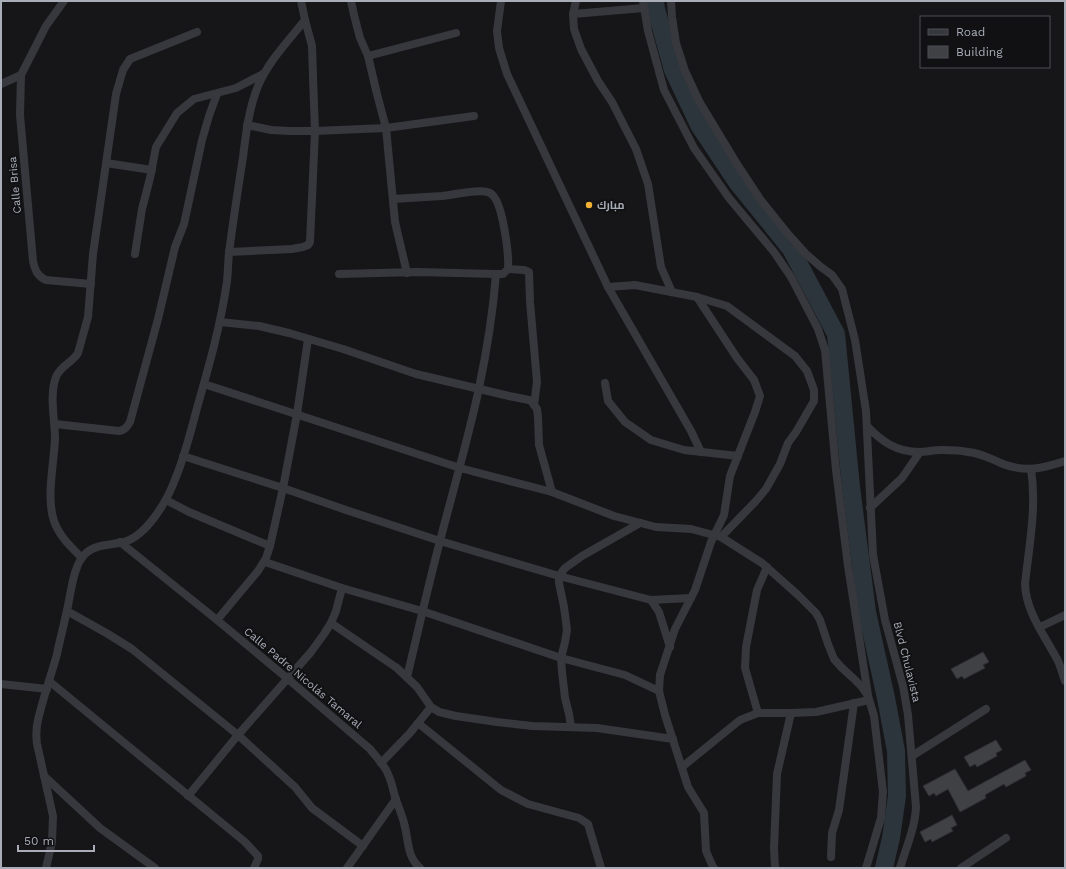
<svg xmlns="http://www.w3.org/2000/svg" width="1066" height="869" font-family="'Work Sans',Cairo,sans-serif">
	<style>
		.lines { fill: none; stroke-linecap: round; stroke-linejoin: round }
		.river { stroke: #2c353c; stroke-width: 18 }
		.building { fill: #404145; stroke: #303034 }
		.minor { stroke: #37383d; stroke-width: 8 }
		.poi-dot { fill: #f2b134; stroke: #111113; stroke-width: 1.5 }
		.labels { text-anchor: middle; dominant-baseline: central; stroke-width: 4; stroke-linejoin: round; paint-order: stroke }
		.street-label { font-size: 11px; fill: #a8adb8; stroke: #111113 }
		.poi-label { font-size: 11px; font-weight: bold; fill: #a8adb8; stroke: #111113; text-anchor: start }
	</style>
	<rect width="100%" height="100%" fill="#161618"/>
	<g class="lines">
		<path class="river" d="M655 1 656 9 673 70 699 125 737 182 791 249 836 334 851 487 867 612 886 698 896 751 897 796 891 838 884 868"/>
	</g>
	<g class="building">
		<path d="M983 652 989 662 983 665 985 668 964 679 962 676 957 679 951 669Z"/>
		<path d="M996 740 1002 750 996 753 997 756 977 767 975 764 970 767 964 757Z"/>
		<path d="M1025 760 1031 770 1025 773 1026 776 1006 787 1004 784 985 795 986 798 960 812 948 789 936 796 934 793 929 796 923 786 955 769 968 791Z"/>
		<path d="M952 815 957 825 951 828 953 831 932 842 931 839 925 842 920 832Z"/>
	</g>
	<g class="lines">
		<g class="minor">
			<path d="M64 1 46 26 21 75 20 115 33 261C35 270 37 276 46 280L91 284"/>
			<path d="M351 1 354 15 360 38 368 56 377 94 386 128 395 222 407 273"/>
			<path d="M501 1 497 31 499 48 507 74 608 287 691 431 701 452"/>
			<path d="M576 1 573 14 574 29 581 49 598 81 612 102 636 149 648 184 661 267 672 292"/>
			<path d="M643 1 648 31 664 90 694 148 729 198 774 252 791 277 818 329 825 350 836 470 848 566 868 695"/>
			<path d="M671 1 672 17 676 43 685 71 699 101 737 164 760 199 788 234 805 253 821 267 832 275 842 289 855 340 866 411 873 555 885 620 903 686 908 715 916 807C915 828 906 848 900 868"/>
			<path d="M573 14 644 8"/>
			<path d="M368 56 456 33"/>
			<path d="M1 84 21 75"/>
			<path d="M247 125 271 130 289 131H315L386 128 474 116"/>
			<path d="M106 163 152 170"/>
			<path d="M229 252 292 249 303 247 308 245 310 242 315 131 313 77 312 46 305 20 301 1"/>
			<path d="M135 254 142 209 150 178 156 147 177 113 194 99 236 88 263 74"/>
			<path d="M508 269 524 270 529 272 530 302 537 382 534 405"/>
			<path d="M339 274 417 272 496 274H503L508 269C509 256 503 199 490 193 481 188 453 195 442 196 425 197 409 198 393 199"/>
			<path d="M608 287 635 285 697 297 727 306 795 356 807 371 814 390V401L796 432 788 443 780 464 766 489 755 502 721 537"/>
			<path d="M697 297 737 358 754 380 760 396 755 412 730 476 724 515 711 542 695 590 675 629 660 675 659 691 665 715 688 787 704 813 706 851 713 867 714 868"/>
			<path d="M220 322 259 326 289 333 343 349 416 374 509 396 529 400 532 402 537 409 538 417 539 445 552 492"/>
			<path d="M605 383 608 401 625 422 651 440 684 450 738 456"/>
			<path d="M204 384 460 468 552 492 614 516 656 527 691 529 721 537 762 563 798 595 816 613 820 620 828 644 834 659 842 668 853 678 862 687 868 696 874 716 883 792 881 818 866 868"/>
			<path d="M55 424 119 431C125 430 127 427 130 422L158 319 175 247 184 224 202 140 209 116 217 94"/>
			<path d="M867 426C882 442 897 452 919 452 926 452 934 450 941 450 950 450 959 450 968 452 981 453 991 459 1003 464 1026 473 1043 468 1065 461"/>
			<path d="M183 456 283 488 346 510 440 541 559 576 651 600 691 598"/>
			<path d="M1031 469C1037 507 1029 546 1025 584 1026 613 1046 637 1059 663 1061 669 1063 675 1065 681"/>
			<path d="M166 500 189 512 270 546"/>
			<path d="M870 508 902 478 920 452"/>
			<path d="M120 542 217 620 288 679 370 749C376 757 384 764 388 774 392 782 393 791 396 800 399 808 402 815 404 823 409 840 406 855 420 868"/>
			<path d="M82 558C71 547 59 536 54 521 46 497 54 464 55 439 55 420 49 395 56 377 60 366 72 363 78 353L88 317 93 254 116 94 123 70 130 59 197 32"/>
			<path d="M265 562 342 588 422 611 561 658 625 675 659 691"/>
			<path d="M651 600 659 612 670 647"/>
			<path d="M67 611 108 634 132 649 238 735 295 787 312 808 363 846"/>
			<path d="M217 620 258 571 266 558 270 546 283 488 297 414 308 339"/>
			<path d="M331 623 397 668 417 687 431 707 439 712 456 716 497 722 532 726 597 728 673 739"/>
			<path d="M1040 627 1065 615"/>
			<path d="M407 677C418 632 428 586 440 541 453 490 468 440 479 388 487 350 493 312 496 274"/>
			<path d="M49 681 245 842 258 856V859L254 868"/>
			<path d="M1 684 47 689"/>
			<path d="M758 713 745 668 746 647 757 590 767 567"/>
			<path d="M418 723 501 790 528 804 579 818 588 824 601 868"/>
			<path d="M571 727 569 714 565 698 562 672 561 658 565 642 567 630 564 607 559 583V576L565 568 582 556 640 523"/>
			<path d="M912 756 986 709"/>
			<path d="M381 763 410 733 431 707"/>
			<path d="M682 767 740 720 758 713H791L816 712 869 700"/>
			<path d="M44 776 100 828 155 868"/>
			<path d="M188 796 238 735 311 652 324 634 331 623 336 611 342 588"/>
			<path d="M831 857 832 833 839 810 854 703"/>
			<path d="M46 868 52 842 53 816 37 744C36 736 36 728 38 720 43 698 51 676 57 654 60 639 64 625 67 610 71 594 73 564 86 553 96 544 111 545 124 542 148 535 168 499 176 477 185 455 191 431 197 408 209 366 221 324 227 281 228 272 228 263 229 253 233 221 238 189 243 157 246 133 249 108 258 86 268 62 289 40 305 20"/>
			<path d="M347 868 396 799"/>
			<path d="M775 868 774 848 777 774 791 713"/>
			<path d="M961 868 1006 838"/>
		</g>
	</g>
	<circle class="poi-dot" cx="589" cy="205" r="4"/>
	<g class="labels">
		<g class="street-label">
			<text transform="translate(15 185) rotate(-95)">Calle Brisa</text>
			<text transform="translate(907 662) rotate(76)">Blvd Chulavista</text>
			<text transform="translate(303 678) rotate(40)">Calle Padre Nicolás Tamaral</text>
		</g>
		<g class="poi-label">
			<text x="597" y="205">مبارك</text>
		</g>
	</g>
	<rect width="1066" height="869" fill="none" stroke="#a8adb8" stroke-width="4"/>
	<rect x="920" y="16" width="130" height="52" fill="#111113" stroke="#4d4f55"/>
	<rect x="928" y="29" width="20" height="6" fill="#37383d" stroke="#4d4f55"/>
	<text x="956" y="36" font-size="12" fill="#a8adb8">Road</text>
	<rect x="928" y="46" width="20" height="12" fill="#404145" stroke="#4d4f55"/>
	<text x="956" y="56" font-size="12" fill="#a8adb8">Building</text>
	<path d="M18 845v6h76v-6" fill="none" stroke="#a8adb8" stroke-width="2"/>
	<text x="24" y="845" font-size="12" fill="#a8adb8" stroke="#111113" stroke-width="3" paint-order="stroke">50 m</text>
</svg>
